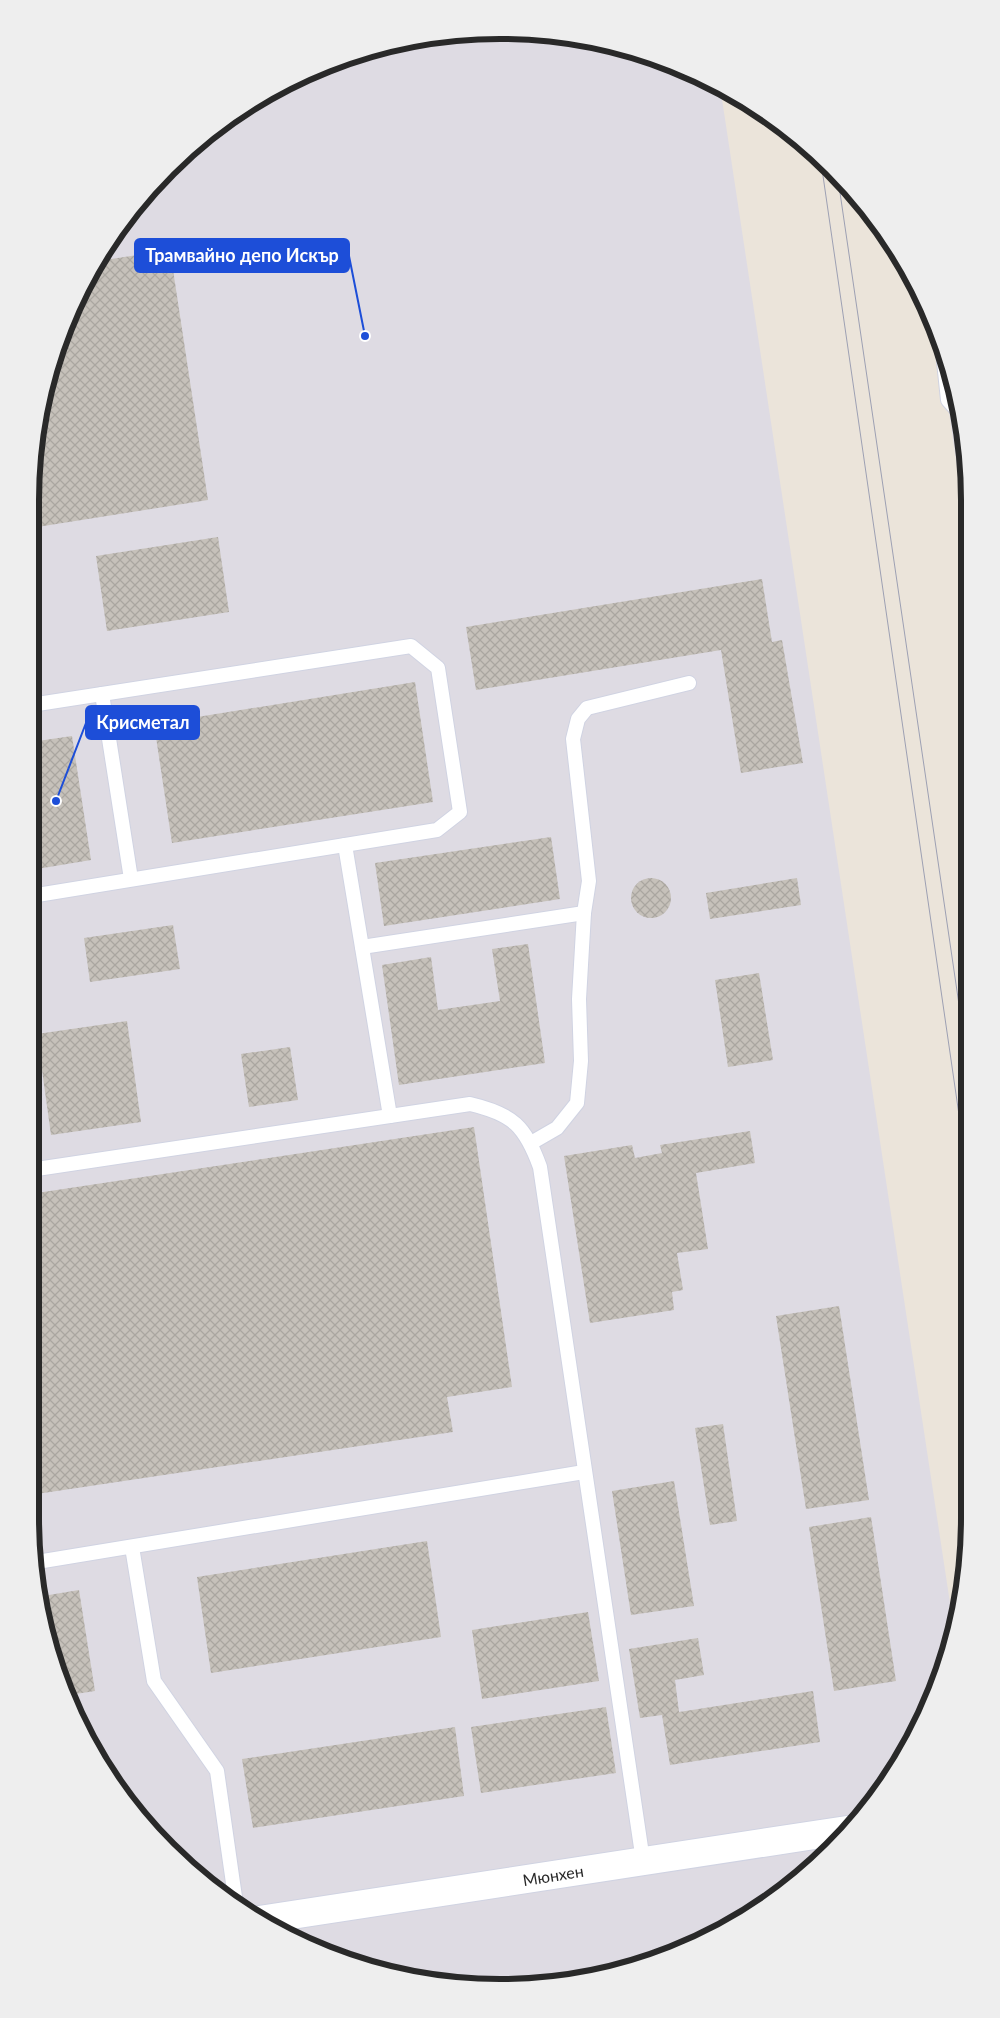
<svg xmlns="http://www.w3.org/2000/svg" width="1000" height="2018" font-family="Lato,sans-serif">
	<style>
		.industrial { fill: #dedbe3 }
		.building { fill: url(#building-cross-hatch) }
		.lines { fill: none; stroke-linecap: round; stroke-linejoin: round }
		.lane-casing { stroke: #d0d3e2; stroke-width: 16 }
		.street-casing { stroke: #d0d3e2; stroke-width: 30 }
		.lane { stroke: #fff; stroke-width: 14 }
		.street { stroke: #fff; stroke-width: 28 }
		.tram { stroke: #9da0b3; stroke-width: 1 }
		.labels { text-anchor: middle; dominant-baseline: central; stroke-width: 5; stroke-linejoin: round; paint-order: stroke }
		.street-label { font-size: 16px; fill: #292929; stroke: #fff }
		.rim { fill: none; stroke: #292929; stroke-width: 6 }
		.leader { fill: none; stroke: #1d4ed8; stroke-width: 2 }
		.callout-dot { fill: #1d4ed8; stroke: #fff; stroke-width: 2 }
		.callout { fill: #1d4ed8; stroke: #1d4ed8; stroke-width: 2 }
		.callout-label { font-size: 18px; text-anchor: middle; font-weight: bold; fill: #fff }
	</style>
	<defs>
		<pattern id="building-cross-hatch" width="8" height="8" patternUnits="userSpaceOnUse" patternTransform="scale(1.25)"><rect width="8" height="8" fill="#c6c1ba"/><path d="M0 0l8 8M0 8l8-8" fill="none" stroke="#aaa6a0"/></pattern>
	</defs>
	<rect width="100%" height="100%" fill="#ebe4da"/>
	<g class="industrial">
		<path d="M530 31 621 46 708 78 720 86 955 1636 922 1726 833 1850 708 1939 561 1984 408 1979 265 1925 190 1871 127 1804 55 1669 30 1518 31 470 46 379 78 292 127 214 190 147 265 93 349 55 438 34Z"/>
		<path d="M937 330 966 439V524L959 480Z"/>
	</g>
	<g class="building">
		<path d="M170 250 208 500 31 528V470L46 379 78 292 98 261Z"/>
		<path d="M218 537 229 612 107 631 96 556Z"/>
		<path d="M762 579 772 642 782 640 803 763 741 773 721 650 476 690 466 627Z"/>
		<path d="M415 682 433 802 172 843 154 724Z"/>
		<path d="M72 736 91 860 31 870V742Z"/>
		<path d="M551 837 560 899 384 926 375 863Z"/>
		<circle cx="651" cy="898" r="20"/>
		<path d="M797 878 801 905 710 919 706 893Z"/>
		<path d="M173 925 180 969 90 982 84 938Z"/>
		<path d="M528 944 545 1063 399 1085 382 965 431 957 438 1010 500 1001 492 949Z"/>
		<path d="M759 973 773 1060 728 1067 715 980Z"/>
		<path d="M127 1021 141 1122 51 1135 37 1034Z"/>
		<path d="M290 1047 298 1100 249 1107 241 1054Z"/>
		<path d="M474 1127 512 1387 447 1397 453 1432 30 1495V1194Z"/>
		<path d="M750 1131 755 1163 696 1173 708 1249 677 1253 683 1290 672 1292 674 1310 590 1323 564 1156 632 1145 635 1158 662 1153 660 1145Z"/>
		<path d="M839 1306 869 1500 806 1509 776 1316Z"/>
		<path d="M723 1424 737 1521 710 1525 695 1428Z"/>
		<path d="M674 1481 694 1606 631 1615 612 1491Z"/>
		<path d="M871 1517 896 1681 834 1691 809 1527Z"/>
		<path d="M427 1541 441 1637 211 1673 197 1577Z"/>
		<path d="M79 1590 95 1691 69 1695 55 1669 43 1596Z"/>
		<path d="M588 1612 599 1681 482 1699 472 1630Z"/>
		<path d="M698 1638 704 1675 675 1680 679 1712 813 1691 820 1742 670 1765 662 1715 640 1718 629 1649Z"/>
		<path d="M606 1707 616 1773 481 1793 471 1727Z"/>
		<path d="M455 1727 464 1796 253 1828 242 1759Z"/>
	</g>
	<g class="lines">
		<g class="lane-casing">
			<g id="lane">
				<path d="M943 352 948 400 958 411"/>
				<path d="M102 694 131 879"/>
				<path d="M345 845 390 1116"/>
				<path d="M31 896 437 830 460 812 438 668 411 646 31 705"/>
				<path d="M362 947 584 913"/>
				<path d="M531 1143 557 1128 577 1103 581 1061 579 999 584 913 589 881 573 739 578 719 587 708 689 683"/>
				<path d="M30 1170 470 1104C513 1114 525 1126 540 1167L643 1861"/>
				<path d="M132 1547 154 1681 217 1771 236 1904"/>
				<path d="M37 1562 584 1472"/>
			</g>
		</g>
		<g class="street-casing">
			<path id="street" d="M259 1920 847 1830"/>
		</g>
		<use href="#lane" class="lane"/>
		<use href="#street" class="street"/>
		<g class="tram">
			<path d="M821 162 968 1177"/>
			<path d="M838 179 968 1066"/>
		</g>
	</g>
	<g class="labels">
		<g class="street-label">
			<text transform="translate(553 1875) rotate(-9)">Мюнхен</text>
		</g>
	</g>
	<path d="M0 0H1000V2018H0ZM500 39H500A461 461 0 0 1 961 500V1518A461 461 0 0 1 500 1979H500A461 461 0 0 1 39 1518V500A461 461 0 0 1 500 39Z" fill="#eee" fill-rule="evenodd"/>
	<path class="rim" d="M500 39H500A461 461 0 0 1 961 500V1518A461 461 0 0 1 500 1979H500A461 461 0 0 1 39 1518V500A461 461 0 0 1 500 39Z"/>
	<path class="leader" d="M365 336L349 256M56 801L86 723"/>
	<g class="callout-dot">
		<circle cx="365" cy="336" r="5"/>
		<circle cx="56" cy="801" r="5"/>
	</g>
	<g class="callout">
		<rect x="135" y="239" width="214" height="33" rx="5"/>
		<rect x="86" y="706" width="113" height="33" rx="5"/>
	</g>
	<g class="callout-label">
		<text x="242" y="262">Трамвайно депо Искър</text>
		<text x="143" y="729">Крисметал</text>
	</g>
</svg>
